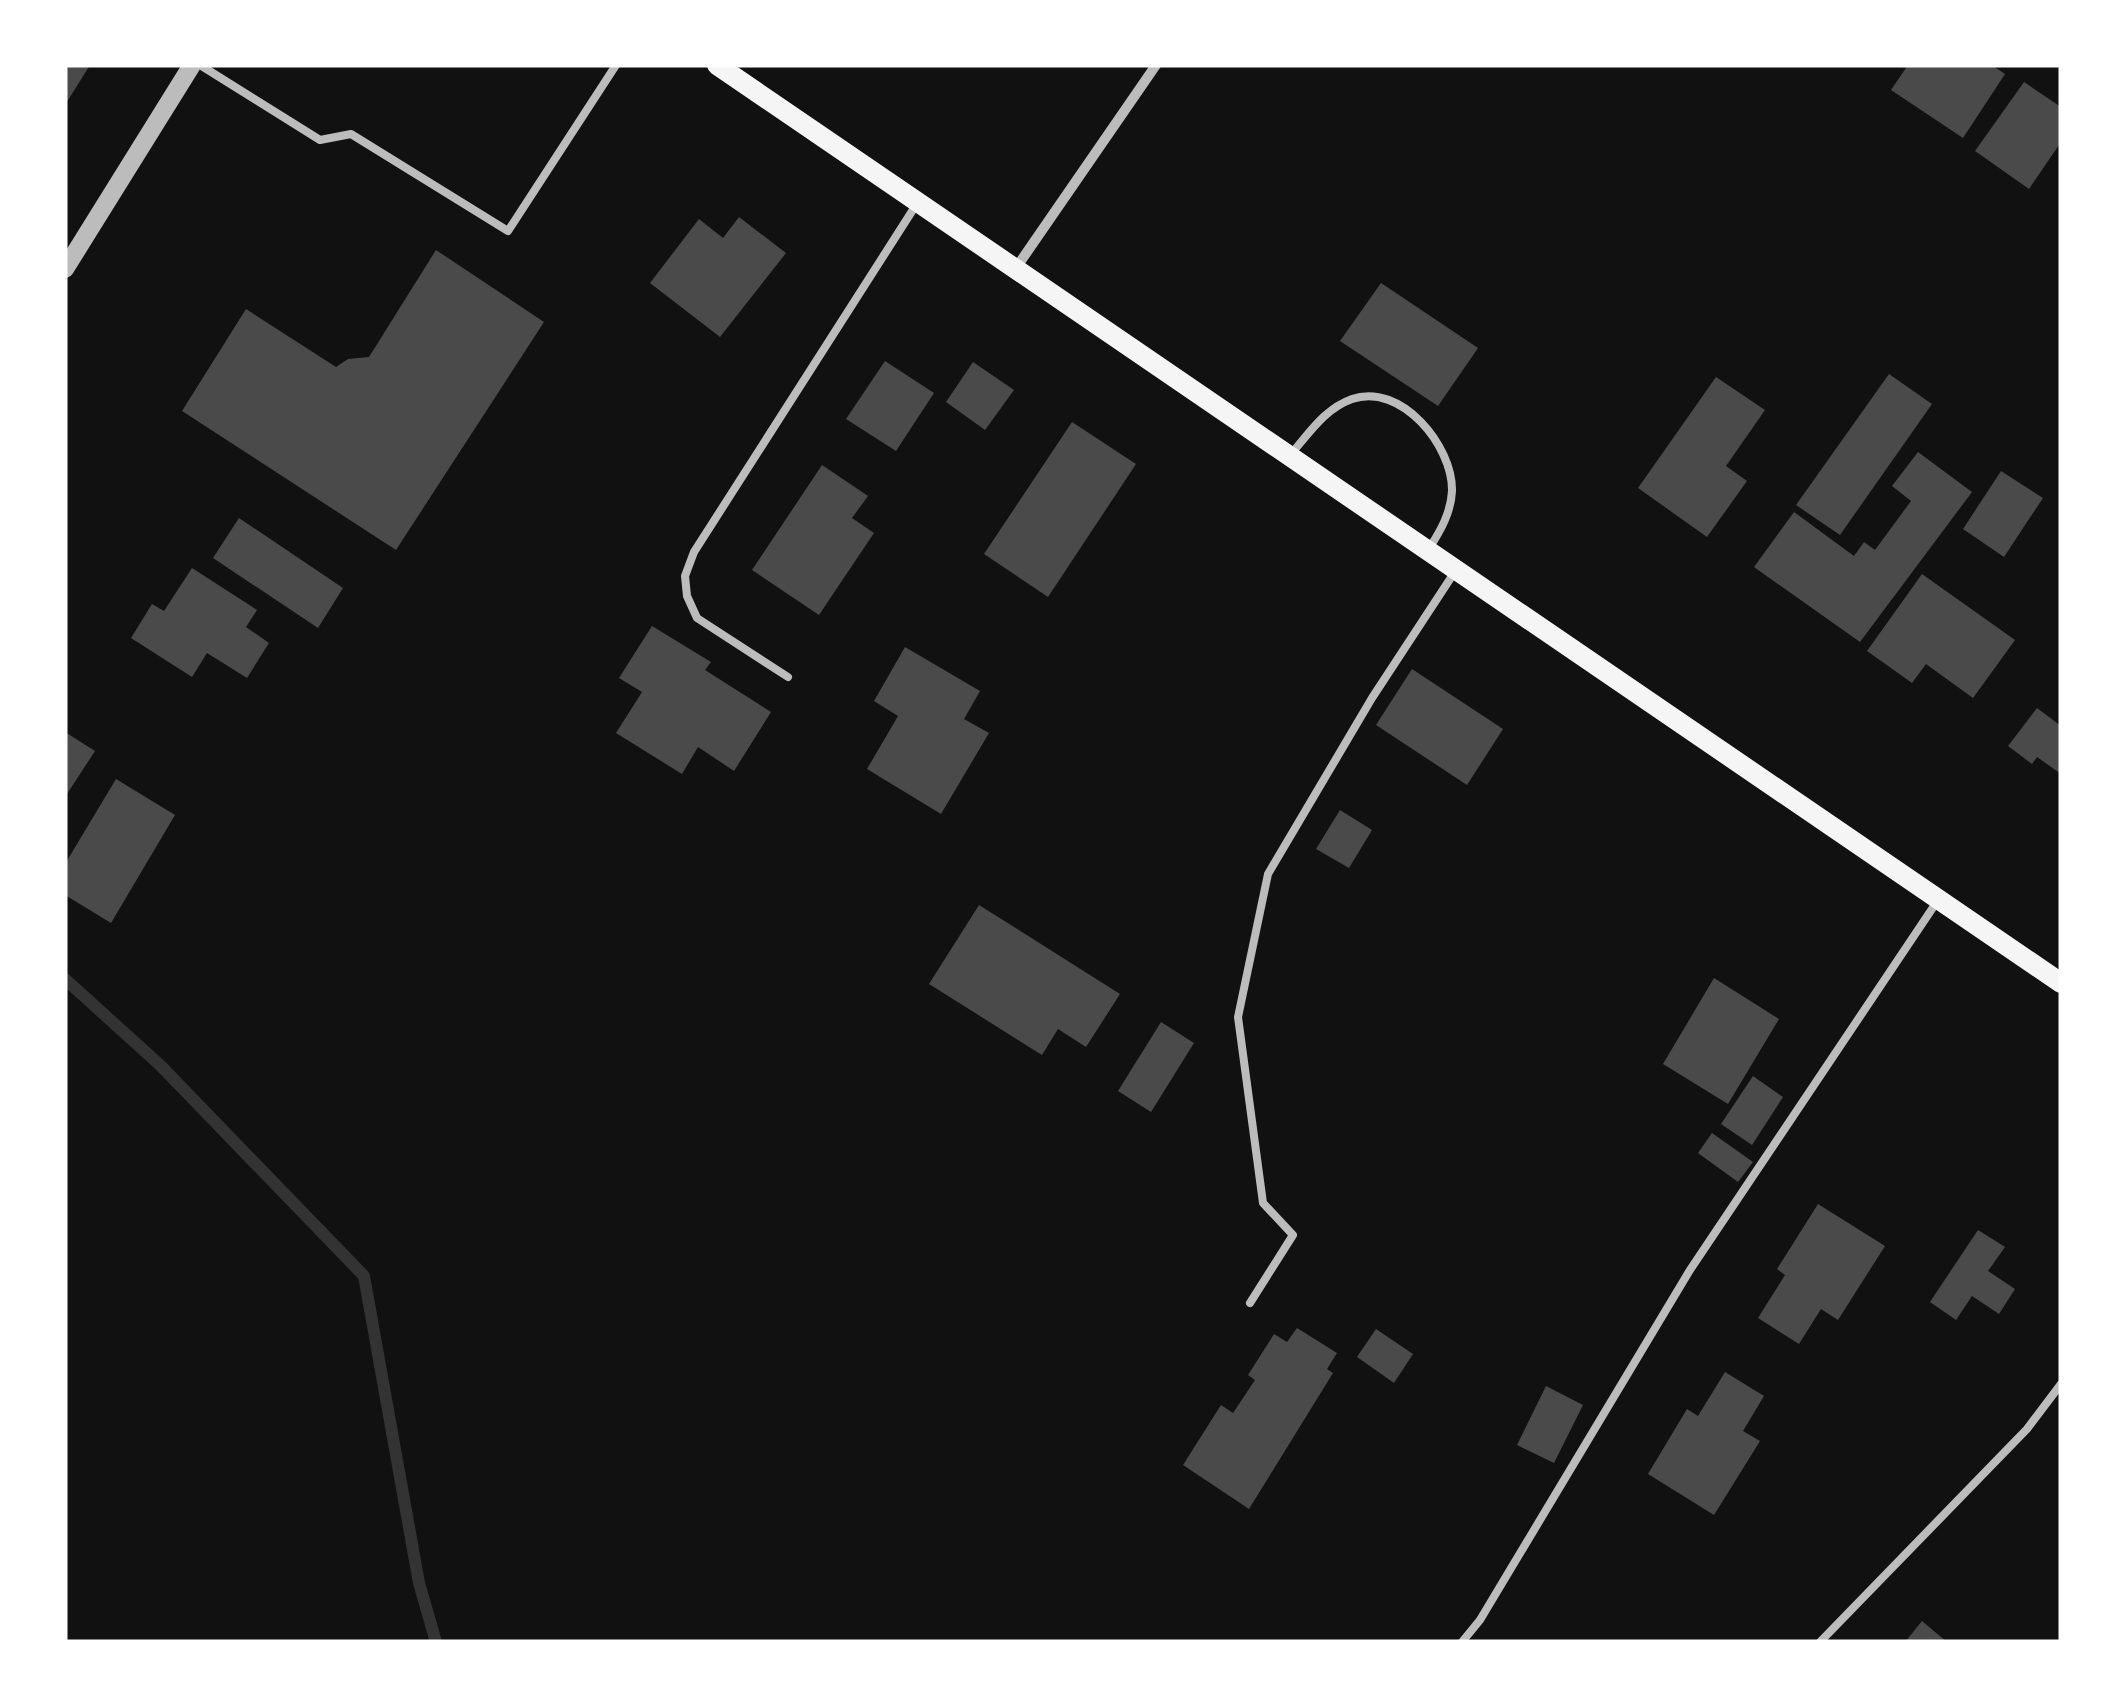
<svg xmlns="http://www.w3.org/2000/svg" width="2126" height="1707" font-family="'Source Serif 4',serif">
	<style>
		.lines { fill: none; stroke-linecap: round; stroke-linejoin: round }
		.stream { stroke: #333; stroke-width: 12 }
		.building { fill: #4a4a4a }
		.service { stroke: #bcbcbc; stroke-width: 8 }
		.minor { stroke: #bcbcbc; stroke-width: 10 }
		.tertiary { stroke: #bcbcbc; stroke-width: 18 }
		.secondary { stroke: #f5f5f5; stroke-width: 20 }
	</style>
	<rect width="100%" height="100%" fill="#111"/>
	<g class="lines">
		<path class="stream" d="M65 979 161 1066 364 1276 419 1583 436 1642"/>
	</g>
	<g class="building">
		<path d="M65 65H90L65 105Z"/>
		<path d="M1908 65H1992L2005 74 1963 138 1891 90Z"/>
		<path d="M2024 82 2061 107V142L2029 189 1975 151Z"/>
		<path d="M739 217 786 253 720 337 650 283 699 219 723 238Z"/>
		<path d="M436 250 544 322 396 550 182 411 246 309 336 367 348 359 369 357Z"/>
		<path d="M1381 283 1478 348 1438 406 1340 341Z"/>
		<path d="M885 361 934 393 896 451 846 419Z"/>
		<path d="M973 362 1014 390 985 430 946 402Z"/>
		<path d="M1889 374 1932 404 1840 535 1796 505Z"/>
		<path d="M1716 377 1765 410 1726 466 1747 481 1707 537 1638 488Z"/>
		<path d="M1072 422 1136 464 1048 597 984 554Z"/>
		<path d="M1918 452 1972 492 1860 642 1754 567 1794 512 1854 556 1864 542 1875 550 1911 501 1892 486Z"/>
		<path d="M822 465 868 496 852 518 874 533 819 615 752 570Z"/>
		<path d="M2001 471 2043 498 2004 557 1963 529Z"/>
		<path d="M239 518 343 588 318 628 213 558Z"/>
		<path d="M192 568 257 610 246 627 269 643 247 678 207 653 192 677 131 638 152 604 164 611Z"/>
		<path d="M1922 574 2015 640 1973 698 1926 664 1912 683 1867 651Z"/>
		<path d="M652 626 711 662 705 670 771 712 734 771 698 747 682 774 616 733 642 692 619 678Z"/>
		<path d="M905 647 980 691 964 719 989 733 941 814 867 769 898 716 874 701Z"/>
		<path d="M1412 669 1503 729 1467 785 1376 725Z"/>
		<path d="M2037 708 2061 726V774L2037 757 2032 764 2008 746Z"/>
		<path d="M65 732 95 751 65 797Z"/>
		<path d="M116 779 175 815 111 923 65 895V864Z"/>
		<path d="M1340 810 1372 830 1349 868 1316 849Z"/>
		<path d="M979 905 1120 994 1086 1047 1058 1029 1042 1055 929 984Z"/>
		<path d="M1714 978 1779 1019 1728 1104 1663 1064Z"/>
		<path d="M1161 1022 1194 1043 1151 1112 1118 1091Z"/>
		<path d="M1753 1076 1783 1097 1752 1145 1721 1124Z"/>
		<path d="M1712 1133 1753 1162 1738 1182 1698 1153Z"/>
		<path d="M1818 1204 1885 1246 1838 1320 1821 1309 1799 1344 1758 1318 1785 1275 1777 1269Z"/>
		<path d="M1978 1230 2005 1247 1988 1271 2015 1289 1999 1314 1972 1296 1956 1320 1930 1302Z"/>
		<path d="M1297 1328 1337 1353 1327 1369 1333 1373 1249 1509 1183 1465 1221 1405 1233 1413 1255 1380 1248 1375 1274 1334 1287 1342Z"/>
		<path d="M1376 1329 1413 1354 1394 1383 1357 1357Z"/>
		<path d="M1725 1372 1764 1396 1743 1431 1760 1441 1714 1515 1648 1474 1687 1409 1698 1416Z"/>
		<path d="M1546 1386 1583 1405 1554 1463 1517 1445Z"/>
		<path d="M1922 1621 1947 1642H1905Z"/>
	</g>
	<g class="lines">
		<g class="service">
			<path d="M200 65 320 140 351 134 508 231 616 65"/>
			<path d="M1290 455C1309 434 1324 409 1352 399 1401 382 1453 446 1452 491 1451 512 1441 530 1430 547"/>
			<path d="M788 677 697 618 687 596 685 576 694 552 916 205"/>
			<path d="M1250 1303 1293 1235 1263 1203 1238 1017 1268 874 1372 698 1454 573"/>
			<path d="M1462 1642 1480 1620 1690 1270 1936 903"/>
			<path d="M1820 1642 2027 1429 2061 1384"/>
		</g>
		<path class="minor" d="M1016 268 1156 65"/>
		<path class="tertiary" d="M65 269 192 65"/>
		<path class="secondary" d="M717 65 2061 983"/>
	</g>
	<rect width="2126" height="1707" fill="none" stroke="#ffffff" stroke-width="135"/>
</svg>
